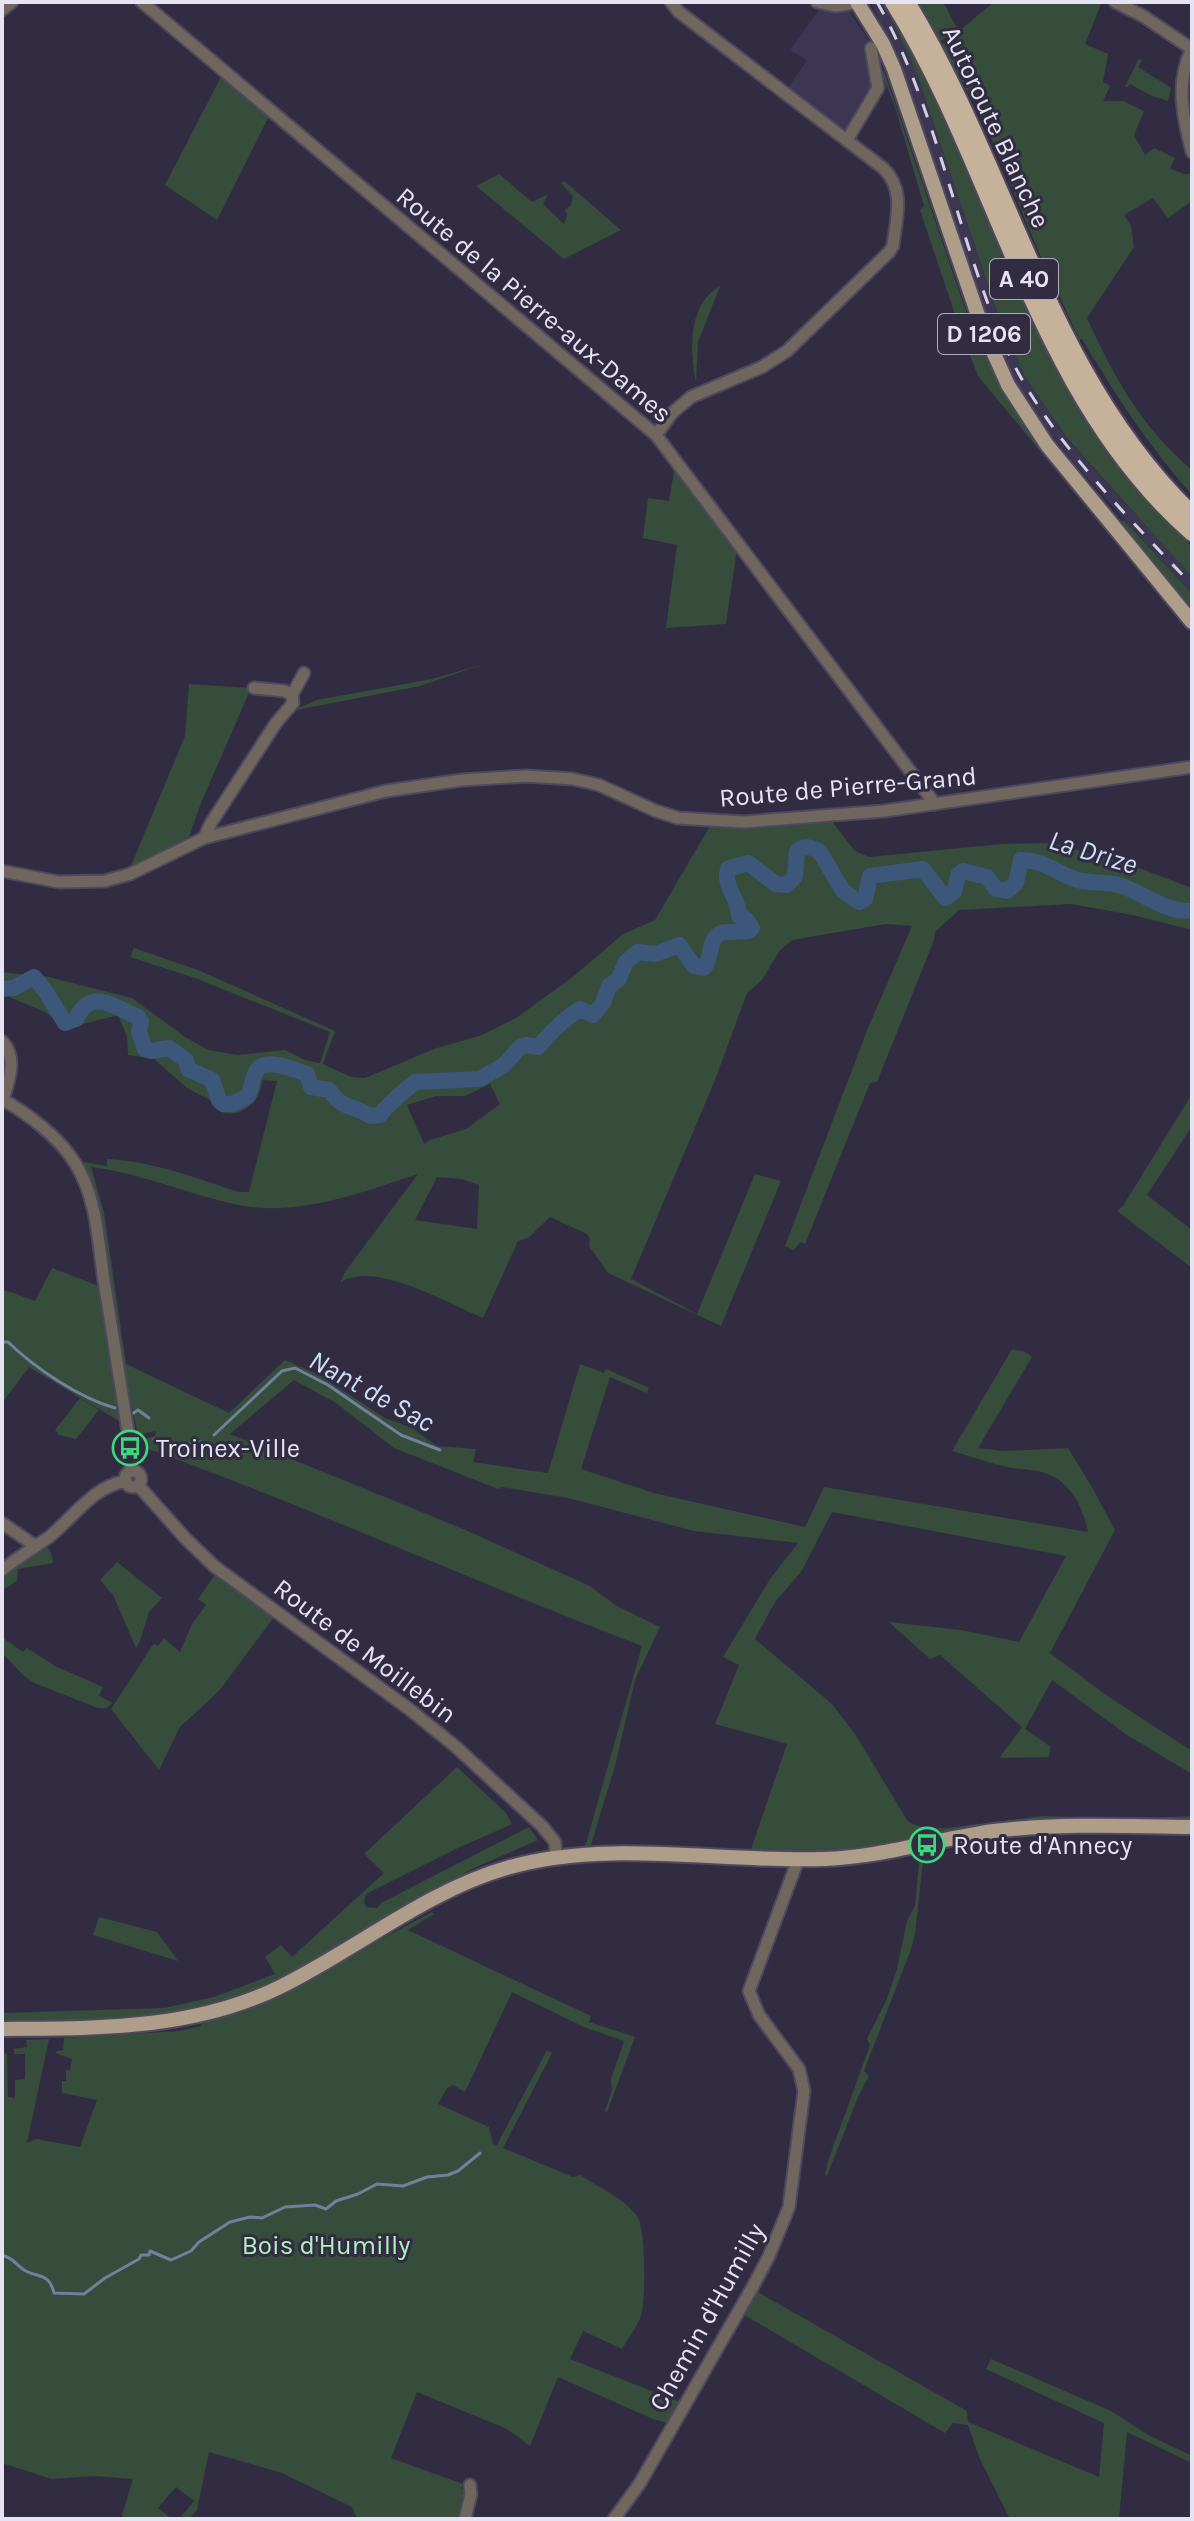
<svg xmlns="http://www.w3.org/2000/svg" width="1194" height="2521" font-family="Karla,sans-serif">
	<style>
		.built { fill: #3d3652 }
		.green { fill: #354d3a; fill-rule: evenodd }
		.lines { fill: none; stroke-linecap: round; stroke-linejoin: round }
		.stream { stroke: #70819e; stroke-width: 3 }
		.river { stroke: #3d577a; stroke-width: 16 }
		.minor-casing { stroke: #4f495f; stroke-width: 15 }
		.major-casing { stroke: #4f495f; stroke-width: 18 }
		.highway-casing { stroke: #4f495f; stroke-width: 20 }
		.minor { stroke: #6f675d; stroke-width: 11 }
		.major { stroke: #ad9d89; stroke-width: 14 }
		.highway { stroke: #c6b29a; stroke-width: 16 }
		.rail { stroke: #d3d0e0; stroke-width: 3; stroke-dasharray: 14 14; stroke-linecap: butt }
		.labels { text-anchor: middle; dominant-baseline: central; stroke-width: 6; stroke-linejoin: round; paint-order: stroke }
		.shield { fill: #322c43; stroke: #b0acbe; stroke-width: 2 }
		.shield-label { font-size: 24px; font-weight: bold; fill: #e6e3f2 }
		.street-label { font-size: 26px; fill: #e6e3f2; stroke: #322c43 }
		.poi-label { font-size: 26px; fill: #e6e3f2; stroke: #322c43; text-anchor: start }
		.park-label { font-size: 26px; fill: #b0f1be; stroke: #322c43 }
		.water-label { font-size: 28px; font-style: italic; fill: #cddff7; stroke: #322c43 }
	</style>
	<rect width="100%" height="100%" fill="#322c43"/>
	<g class="built">
		<path d="M871 2H883L917 74 1002 326 1025 377 1067 439 1192 577V594L1073 462 1033 411 1014 378 990 325 912 95Z"/>
		<path d="M823 4 844 5 875 49 887 87 846 146 783 96 807 60 790 50Z"/>
	</g>
	<g class="green">
		<path d="M883 2C915 46 936 98 958 147 1024 297 1067 431 1192 547V577L1067 438 1025 377 1002 326 917 74Z"/>
		<path d="M917 2H945L944 4 958 30 939 42Z"/>
		<path d="M994 2H1095L1101 4 1085 44 1108 54 1103 82 1110 86 1103 101H1123L1144 111 1134 135 1145 155 1154 148 1175 158 1170 168 1183 174H1190L1192 201 1168 218 1153 198 1124 215 1131 226 1134 247 1087 318C1113 376 1143 429 1192 470V495C1149 447 1115 394 1082 339H1079L1052 279 1051 281 975 100 973 102 942 45Z"/>
		<path d="M1139 59 1142 60 1138 67 1171 88 1168 101 1152 96 1130 84 1127 87 1125 86Z"/>
		<path d="M881 71H884L973 332H975L1012 407 1149 582 978 376 962 335 920 210 924 206 896 110Z"/>
		<path d="M222 75 270 114 217 220 165 185Z"/>
		<path d="M499 174 532 202 548 194 543 204 564 224 567 215 565 210 571 205 573 196 561 183 564 181 621 230 564 259 476 186Z"/>
		<path d="M720 286 698 342 696 382C690 350 687 305 720 286Z"/>
		<path d="M675 466 737 549 726 624 666 628 677 545 643 538 648 498 669 501Z"/>
		<path d="M1124 520 1192 594V611L1120 523Z"/>
		<path d="M484 664 420 686 291 711 317 700 432 679Z"/>
		<path d="M189 684 251 688 201 803 189 837 130 868 185 736Z"/>
		<path d="M830 819 855 851 869 857 1002 844 1052 843 1131 865 1192 888V930L1133 915 1071 904 959 910 935 932 934 940 877 1082 870 1083 805 1244 800 1242 794 1250 785 1246 868 1028 912 926 886 924 803 938 791 941 780 950 762 980 747 993 715 1080 631 1279 697 1314 755 1174 781 1181 721 1326 608 1273 589 1246 590 1239 587 1234 550 1217 528 1238 518 1241 483 1318C449 1304 372 1259 340 1283L345 1272 418 1174C363 1192 299 1217 239 1205 190 1195 141 1173 91 1167L104 1212 126 1364 229 1413 285 1360 319 1375 385 1418 412 1428 437 1446 476 1449 473 1462 548 1473 580 1364 604 1373 606 1369 649 1388 647 1393 610 1377 581 1469 654 1493 805 1527 824 1487 1088 1532C1084 1508 1069 1480 1045 1473 1033 1469 1019 1470 1007 1467 989 1463 970 1456 952 1451L1012 1349 1025 1352 1032 1357 978 1448 1003 1451 1068 1448 1093 1489 1115 1530 1050 1653 1109 1697 1192 1751V1774L1127 1735 1052 1680 1025 1729 1051 1747 1049 1757 999 1758 1022 1727 940 1655 930 1659 889 1622 961 1630 1019 1642 1066 1556 832 1512 801 1572 775 1602 755 1639 832 1704 855 1734 907 1820C926 1835 955 1826 978 1824L979 1827 852 1851 750 1852 787 1744 715 1724 739 1665 723 1657 770 1579 798 1543 694 1531 568 1498 502 1487 498 1489 394 1448 336 1403 294 1380 230 1434 461 1528 590 1586 617 1606 660 1627 635 1680 615 1766 590 1848 585 1847 642 1646C474 1582 310 1507 140 1446L145 1439 155 1436 156 1431 138 1435 130 1399 127 1398 99 1211 84 1169V1162L107 1166V1159C152 1161 196 1178 239 1192H249L277 1081 263 1080C261 1086 260 1094 256 1099 245 1114 220 1122 212 1101L187 1088 154 1059 128 1055 127 1037 118 1015 76 1026H63L45 1012 2 994V972L26 975 33 973 132 998 185 1037 208 1050 238 1055 285 1050 305 1060 320 1063 330 1032 195 978 130 957 134 948 198 970 335 1031 323 1064 351 1077 365 1078 434 1049 482 1035 516 1018 574 976 623 934 655 920 710 826 752 829 754 826ZM490 1084 500 1104 466 1129 430 1140 424 1144 407 1105 436 1096H465ZM437 1177 462 1179 479 1185 477 1229 415 1220Z"/>
		<path d="M1192 1094V1126L1147 1195 1192 1230V1268L1117 1211 1123 1206Z"/>
		<path d="M52 1268 99 1286 119 1421 29 1367 2 1403V1289L35 1301Z"/>
		<path d="M80 1398 99 1410 76 1439 59 1435 55 1430Z"/>
		<path d="M48 1543 47 1547 51 1552 53 1563 18 1569 17 1581 2 1590V1573Z"/>
		<path d="M117 1562 162 1598 149 1612 140 1641 136 1648 113 1595 100 1580Z"/>
		<path d="M215 1575 274 1617 219 1691 180 1727 159 1770 111 1709 152 1646 155 1644 158 1646 164 1638 180 1652 192 1624 206 1605 198 1599Z"/>
		<path d="M2 1637 23 1652 27 1648 55 1666 103 1687 99 1696 113 1703 106 1708H98L34 1683 24 1676 2 1653Z"/>
		<path d="M457 1767 506 1813 512 1824 458 1848 366 1894 364 1901 366 1907 377 1908 381 1903 529 1827 538 1840 474 1868 279 1980 218 2005 162 2018 2 2024V2013L164 2008 214 1997 275 1974 265 1957 281 1945 292 1957 384 1873 364 1854Z"/>
		<path d="M1042 1816 1128 1819 1192 1816V1821L1042 1819 987 1826 986 1823Z"/>
		<path d="M924 1852 915 1934 911 1949 864 2071 869 2076 858 2097 827 2176 825 2175 828 2161 870 2045 867 2039 886 2001 897 1969 907 1921 915 1906 920 1853Z"/>
		<path d="M432 1912 434 1914 408 1930 591 2016 589 2022 635 2037 607 2112 605 2111 612 2090 611 2079 624 2041 584 2027 512 1992 465 2092 453 2085 447 2088 438 2104 489 2127 493 2144 497 2145 547 2050 552 2053 503 2148 573 2177 580 2175C598 2187 624 2198 637 2216 646 2228 646 2300 641 2316 637 2327 628 2339 622 2349L583 2331 570 2359 680 2402 670 2424 653 2419 558 2377 530 2446 507 2429 417 2392 391 2458 463 2484 461 2488 469 2493 460 2519H357L352 2507 282 2473 209 2452 197 2510 189 2519H179L194 2501 176 2487 158 2508 172 2519H123L122 2515 133 2479 94 2476 52 2479 2 2463V2051L7 2054 8 2097 15 2098V2080L25 2079V2054H14V2049L27 2047 26 2040 49 2039 27 2143 36 2139 80 2147 97 2100 62 2093V2081H66V2070H70L72 2059 56 2053 57 2051 63 2050 64 2038 179 2031 201 2026 200 2021 268 2000Z"/>
		<path d="M99 1917 157 1932 178 1961 93 1935Z"/>
		<path d="M756 2291 967 2411 968 2422 1099 2477 1104 2423 986 2369 991 2359 1111 2411 1148 2435 1192 2456V2463L1127 2432 1119 2519H1010L979 2457 968 2425 953 2423 945 2433 741 2313Z"/>
	</g>
	<g class="lines">
		<g class="stream">
			<path d="M2 1342H8C35 1368 79 1398 115 1408"/>
			<path d="M132 1414 138 1410 149 1418"/>
			<path d="M214 1435 282 1371 295 1368 328 1385 401 1435 440 1450"/>
			<path d="M154 1439C170 1443 185 1447 201 1442"/>
			<path d="M2 2255C15 2259 15 2264 24 2270 37 2278 49 2272 54 2293L84 2294 105 2278 139 2259 141 2255H149L150 2251 171 2260 191 2251 199 2242 230 2222 250 2217 262 2218 285 2207 315 2205 326 2209 336 2201 358 2194 377 2184 403 2186 427 2177 448 2175 458 2171 480 2153"/>
		</g>
		<path class="river" d="M2 989 14 988 34 977 46 992 65 1023 76 1019C91 987 114 1007 138 1017L141 1021 139 1032 145 1049 152 1051 169 1048 186 1060 188 1069 212 1080 219 1100 223 1104H232L248 1096C252 1088 252 1077 257 1070 268 1057 294 1070 307 1074L311 1087 329 1090C345 1112 351 1103 370 1116L380 1115C390 1102 402 1093 415 1082L479 1079 503 1066 520 1047 526 1045 538 1047C551 1033 563 1019 580 1009L593 1015 603 1003 609 986 618 980 626 962 638 952 655 954 679 945 694 966 704 968C712 959 708 938 721 933 729 931 740 932 749 931L752 928 746 919 739 916C739 896 723 889 728 869L748 863 776 884 787 885 795 876 797 851C804 845 813 847 820 852L843 891 859 902 865 899 870 876 923 869 945 898 954 892 958 875 963 871 987 877 996 889 1007 891 1016 883 1021 860C1042 859 1058 874 1078 880 1092 884 1108 881 1122 886 1149 896 1162 911 1192 911"/>
		<g class="minor-casing">
			<g id="minor">
				<path d="M142 2 656 435 935 804"/>
				<path d="M817 2 835 6 857 3"/>
				<path d="M1115 2 1143 16 1192 49"/>
				<path d="M2 10 12 2"/>
				<path d="M1192 49C1175 81 1183 119 1192 152"/>
				<path d="M847 140 878 88 871 48"/>
				<path d="M656 435 672 413 691 397 762 367 787 351 889 252 893 246C896 218 906 190 883 168L679 12 671 2"/>
				<path d="M254 688 285 691 292 695"/>
				<path d="M204 838 211 823 276 723 293 703 292 695 304 673"/>
				<path d="M2 871 59 882 105 881 130 874 204 838 386 791 462 780 526 776 573 779 599 785 656 811 678 818 744 822 884 811 1192 767"/>
				<path d="M2 1041C18 1058 9 1080 3 1100"/>
				<path d="M2 1099C28 1114 59 1137 75 1163 97 1198 98 1241 104 1281 113 1335 121 1389 130 1444L131 1471"/>
				<circle cx="133" cy="1479" r="8"/>
				<path d="M138 1485 185 1538 214 1566 409 1709 455 1746 542 1826 555 1842 556 1857"/>
				<path d="M2 1523 34 1545"/>
				<path d="M2 1570C17 1558 34 1548 49 1537 74 1517 92 1487 126 1481"/>
				<path d="M465 2519 471 2494 470 2485"/>
				<path d="M614 2519 640 2483 752 2288 769 2256 789 2207 804 2091 799 2069 759 2015 749 1991 798 1860"/>
			</g>
		</g>
		<g class="major-casing">
			<g id="major">
				<path d="M857 2 883 44 894 69 982 327 1008 385 1047 445 1192 622"/>
				<path d="M2 2029C98 2028 192 2030 280 1987 357 1949 427 1890 510 1867 611 1839 720 1863 824 1859 882 1857 937 1839 994 1831 1059 1823 1127 1826 1192 1827"/>
			</g>
		</g>
		<g class="highway-casing">
			<g id="highway">
				<path d="M893 2C1000 174 1035 396 1192 533"/>
				<path d="M907 2C1009 169 1048 375 1192 514"/>
			</g>
		</g>
		<use href="#minor" class="minor"/>
		<use href="#major" class="major"/>
		<use href="#highway" class="highway"/>
		<path class="rail" d="M877 2C938 109 956 236 1006 348 1045 435 1127 516 1192 585"/>
	</g>
	<defs>
		<g id="bus-ring" transform="scale(1.8)"><circle r="9.5" fill="#322c43" stroke="#3fd77d" stroke-width="1.5"/><path d="M-5-6H5V4H4V6H2V4H-2V6H-4V4H-5ZM-3.5-4V0h7V-4ZM-3.5 1.2v1.5H-2V1.2ZM2 1.2v1.5H3.5V1.2Z" fill="#3fd77d"/></g>
	</defs>
	<g fill-rule="evenodd">
		<use href="#bus-ring" x="130" y="1448"/>
		<use href="#bus-ring" x="927" y="1845"/>
	</g>
	<g class="labels">
		<g class="shield">
			<rect x="990" y="259" width="68" height="40" rx="6"/>
			<rect x="938" y="314" width="92" height="40" rx="6"/>
		</g>
		<g class="shield-label">
			<text x="1024" y="279">A 40</text>
			<text x="984" y="334">D 1206</text>
		</g>
		<g class="street-label">
			<text transform="translate(996 127) rotate(65)">Autoroute Blanche</text>
			<text transform="translate(534 305) rotate(40)">Route de la Pierre-aux-Dames</text>
			<text transform="translate(848 787) rotate(-5)">Route de Pierre-Grand</text>
			<text transform="translate(365 1651) rotate(37)">Route de Moillebin</text>
			<text transform="translate(707 2317) rotate(-61)">Chemin d'Humilly</text>
		</g>
		<g class="poi-label">
			<text x="156" y="1448">Troinex-Ville</text>
			<text x="953" y="1845">Route d'Annecy</text>
		</g>
		<g class="park-label">
			<text x="326" y="2245">Bois d'Humilly</text>
		</g>
		<g class="water-label">
			<text transform="translate(1093 852) rotate(17)">La Drize</text>
			<text transform="translate(372 1391) rotate(29)">Nant de Sac</text>
		</g>
	</g>
	<rect width="1194" height="2521" fill="none" stroke="#e6e3f2" stroke-width="8"/>
</svg>
